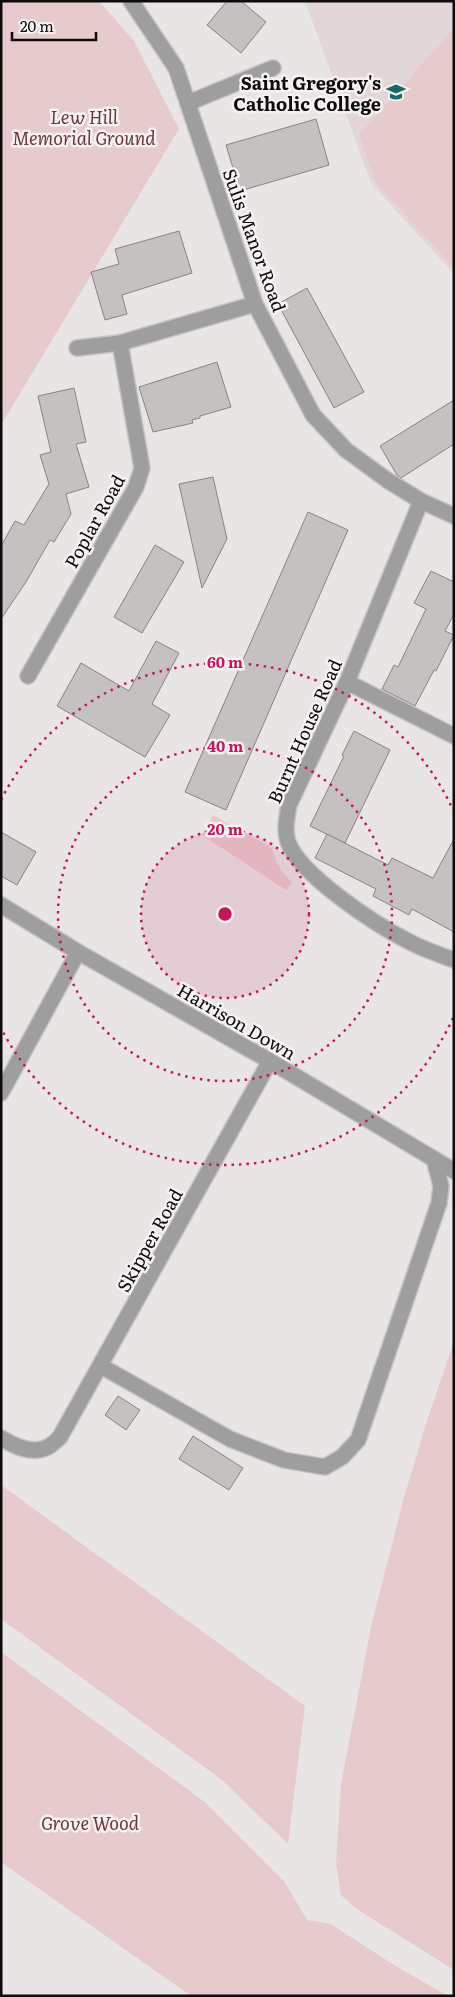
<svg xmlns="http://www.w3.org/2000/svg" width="455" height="1997" font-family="Literata,serif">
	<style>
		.built { fill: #e3d6d6 }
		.green { fill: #e7cbcc }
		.building { fill: #c5c1c1; stroke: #888484 }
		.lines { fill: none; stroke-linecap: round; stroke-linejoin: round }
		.street-casing { stroke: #c6c2c2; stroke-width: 18 }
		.street { stroke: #9f9e9e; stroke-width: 15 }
		.ring { fill: none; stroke: #c2185b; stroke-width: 2.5; stroke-dasharray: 2.5 5 }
		.labels { text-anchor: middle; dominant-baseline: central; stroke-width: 5; stroke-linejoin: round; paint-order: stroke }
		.poi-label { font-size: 18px; font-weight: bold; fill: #0d0b0b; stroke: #f6f2f2; text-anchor: end }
		.park-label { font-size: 18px; font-style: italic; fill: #6c363b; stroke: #f6f2f2 }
		.street-label { font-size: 18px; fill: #0d0b0b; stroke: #f6f2f2 }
		.centre { fill: #c2185b; stroke: #f6f2f2; stroke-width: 2.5 }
		.ring-label { font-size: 15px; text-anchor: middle; font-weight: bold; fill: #c2185b; stroke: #f6f2f2; stroke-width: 5; stroke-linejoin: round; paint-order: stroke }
	</style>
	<rect width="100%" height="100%" fill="#e9e5e5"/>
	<path class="built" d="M305 1H454V274L371 183Z"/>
	<g class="green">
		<path d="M1 1H99L134 41 179 129 1 425Z"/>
		<path d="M454 28V268L375 182 359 135Z"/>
		<path d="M213 815 272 848C275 862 281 872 292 882L286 890 202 835Z"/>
		<path d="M454 1341V1970L355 1908 341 1895 336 1864 341 1784 371 1627 403 1501 427 1421Z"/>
		<path d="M1 1485 305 1706 288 1844 222 1780 1 1619Z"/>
		<path d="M1 1652 206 1803 284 1881 307 1920 331 1924 394 1965 448 1996H191L1 1862Z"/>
	</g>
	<g class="building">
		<path d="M227 1H241L266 22 241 53 207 25Z"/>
		<path d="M316 119 329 165 240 191 226 145Z"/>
		<path d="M179 231 192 273 122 295 127 314 105 320 91 272 119 264 115 249Z"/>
		<path d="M307 288 364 392 334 408 278 304Z"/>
		<path d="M217 362 231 407 200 416V418L192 420 193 423 153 432 139 387Z"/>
		<path d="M74 388 86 442 76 444 89 487 66 494 71 514 54 542 50 540 26 582 1 619V546L15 521 24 525 49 484 40 455 51 452 38 396Z"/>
		<path d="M454 400V444L401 478 397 475 380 446Z"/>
		<path d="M213 477 227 539 202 588 179 484Z"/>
		<path d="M308 512 348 530 226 810 185 792Z"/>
		<path d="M155 545 184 562 142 633 114 617Z"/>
		<path d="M431 571 454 582V614L445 631 454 635 436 671 434 670 415 706 382 689 394 665 398 667 426 609 414 603Z"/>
		<path d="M156 641 179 653 152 704 170 715 145 757 57 706 81 663 129 691Z"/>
		<path d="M354 731 390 750 345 843 310 826 344 756 342 755Z"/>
		<path d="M1 832 36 852 17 885 1 876Z"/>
		<path d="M327 834 388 865 392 858 433 878 454 839V932L412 909 409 915 373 896 376 889 315 858Z"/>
		<path d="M118 1396 140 1410 126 1430 105 1415Z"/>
		<path d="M193 1436 243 1468 229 1490 179 1459Z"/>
	</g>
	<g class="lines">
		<g class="street-casing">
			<g id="street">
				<path d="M131 1 176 68 255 304 313 415 346 450 387 480 421 501 454 516"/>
				<path d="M188 103 273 68"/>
				<path d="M77 348 120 343"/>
				<path d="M421 501 347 682 289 805C287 817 284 830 288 842 300 875 376 925 408 941 422 949 438 954 454 960"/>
				<path d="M28 676 136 487 142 468 120 343 255 304"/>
				<path d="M347 682 454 736"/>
				<path d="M1 905 78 952 270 1061 454 1171"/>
				<path d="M1 1093 78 952"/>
				<path d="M101 1366 230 1439 284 1460 325 1467 342 1457 358 1440 439 1203 441 1186 434 1159"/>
				<path d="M1 1438C14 1446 32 1455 48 1447 52 1445 57 1440 60 1437L270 1061"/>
			</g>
		</g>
		<use href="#street" class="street"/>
	</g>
	<circle cx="225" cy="914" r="84" fill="#c2185b" fill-opacity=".12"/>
	<g class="ring">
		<circle cx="225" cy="914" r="84"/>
		<circle cx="225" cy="914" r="167"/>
		<path d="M453 1018A251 251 0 0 1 1 1028M1 800A251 251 0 0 1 453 810"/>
	</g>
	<defs>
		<g id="school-bare" transform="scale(1.5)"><path d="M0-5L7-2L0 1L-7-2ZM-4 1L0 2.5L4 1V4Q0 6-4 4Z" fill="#196767" stroke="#f6f2f2" stroke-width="2.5" paint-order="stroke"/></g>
	</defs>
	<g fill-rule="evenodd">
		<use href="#school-bare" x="396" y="92"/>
	</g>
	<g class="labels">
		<g class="poi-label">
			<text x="381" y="82">Saint Gregory's<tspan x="381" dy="21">Catholic College</tspan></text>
		</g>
		<g class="park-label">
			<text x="84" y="116">Lew Hill<tspan x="84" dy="21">Memorial Ground</tspan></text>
			<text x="90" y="1822">Grove Wood</text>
		</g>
		<g class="street-label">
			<text transform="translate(255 240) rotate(70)">Sulis Manor Road</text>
			<text transform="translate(94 521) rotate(-61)">Poplar Road</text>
			<text transform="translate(304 731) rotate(-66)">Burnt House Road</text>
			<text transform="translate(237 1021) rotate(30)">Harrison Down</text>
			<text transform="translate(149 1240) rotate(-61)">Skipper Road</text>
		</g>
	</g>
	<circle cx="225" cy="914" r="8" class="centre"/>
	<g class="ring-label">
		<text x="225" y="668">60 m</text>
		<text x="225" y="752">40 m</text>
		<text x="225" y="835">20 m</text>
	</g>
	<rect width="455" height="1997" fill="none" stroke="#0d0b0b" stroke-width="5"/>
	<path d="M12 32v8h84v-8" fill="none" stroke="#0d0b0b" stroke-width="2.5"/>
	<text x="20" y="32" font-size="15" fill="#0d0b0b" stroke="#f6f2f2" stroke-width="4" paint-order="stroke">20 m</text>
</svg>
